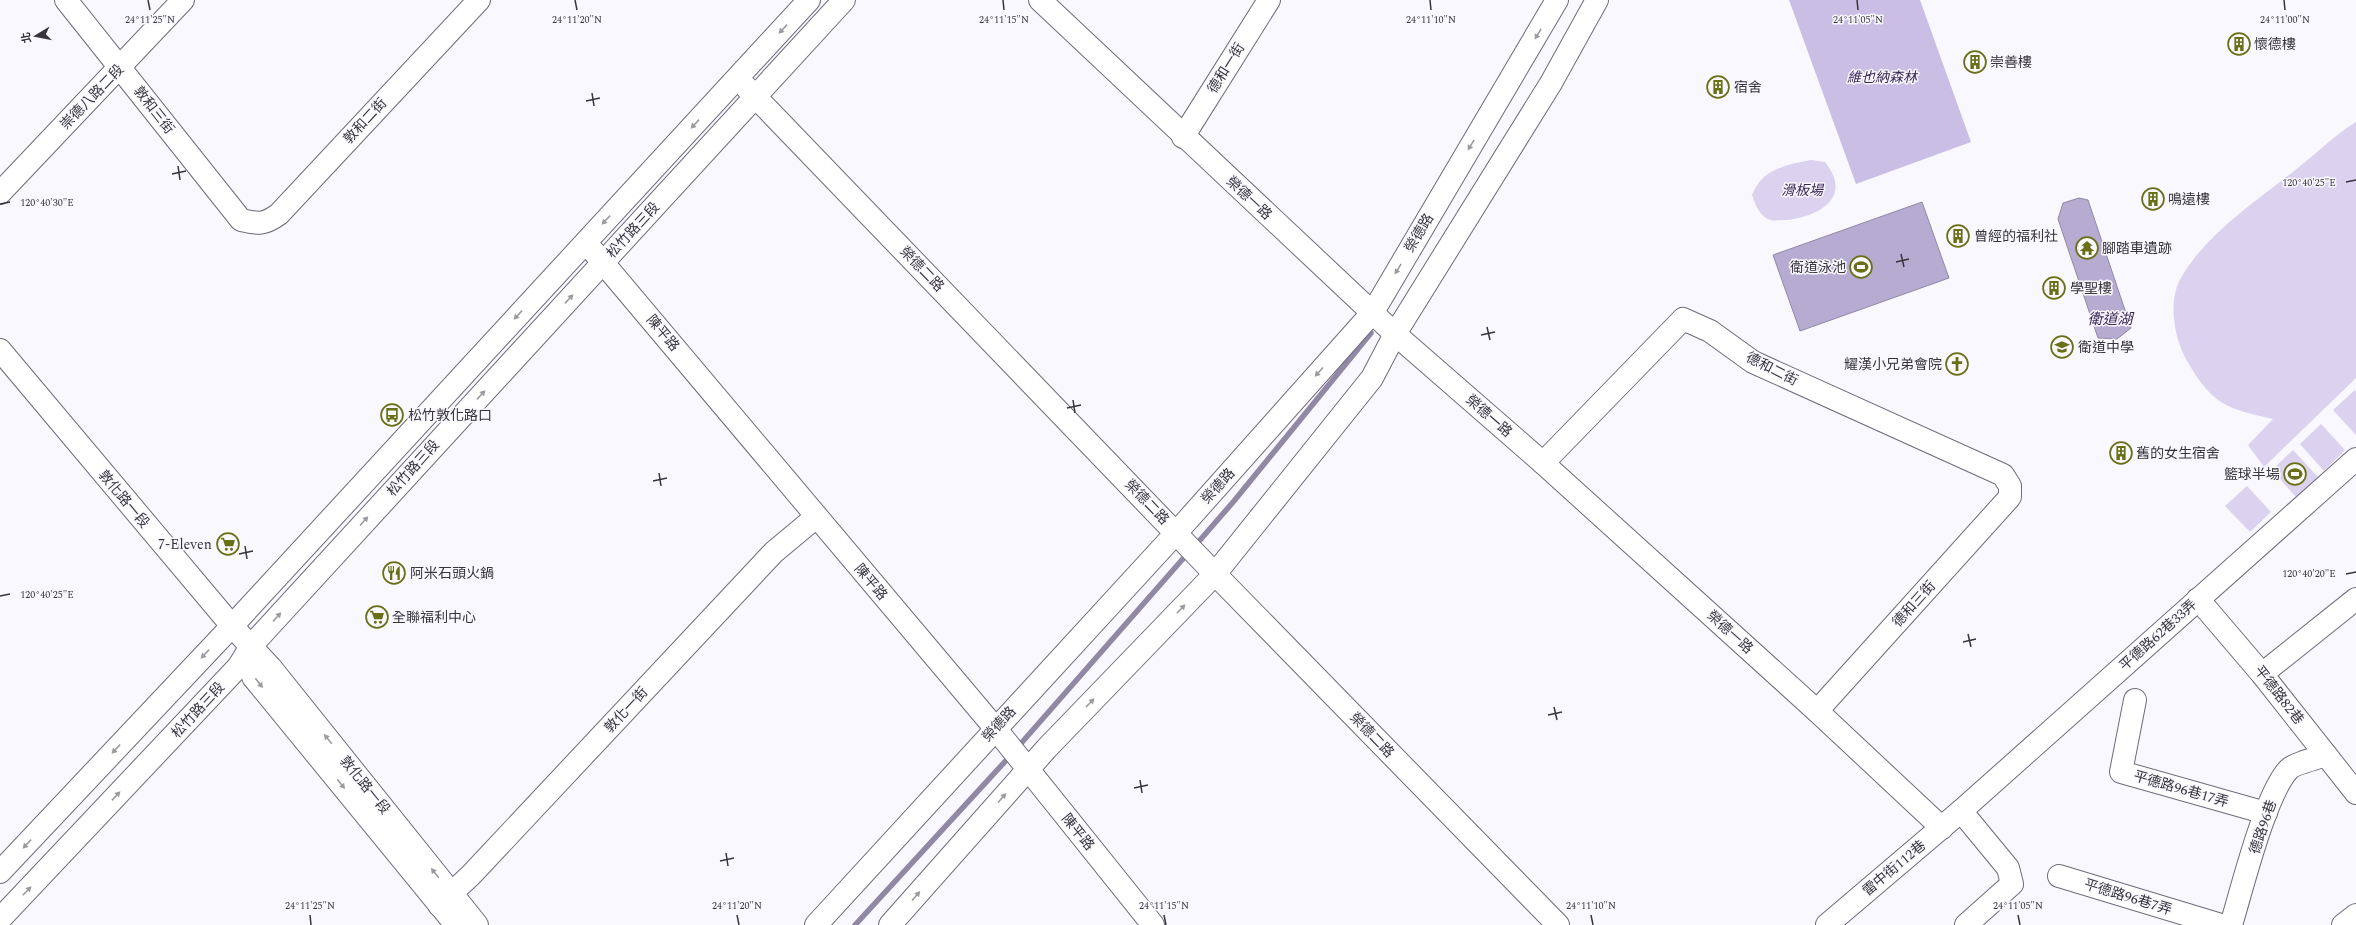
<svg xmlns="http://www.w3.org/2000/svg" width="2356" height="925" font-family="Spectral,'Noto Sans TC',serif">
	<style>
		.green { fill: #dad2ee }
		.forest { fill: #cabee5 }
		.water { fill: #b6abd1; stroke: #9088a4 }
		.lines { fill: none; stroke-linecap: round; stroke-linejoin: round }
		.stream { stroke: #9088a4; stroke-width: 5.5 }
		.minor-casing { stroke: #6f6b7a; stroke-width: 24 }
		.minor { stroke: #fff; stroke-width: 22 }
		.oneway { fill: #9b9a9d }
		.ticks { fill: none; stroke: #37353b; stroke-width: 1.5 }
		.labels { text-anchor: middle; dominant-baseline: central; stroke-width: 3; stroke-linejoin: round; paint-order: stroke }
		.poi-label { font-size: 14px; fill: #37353b; stroke: #faf8ff; text-anchor: start }
		.street-label { font-size: 14px; fill: #37353b; stroke: #faf8ff }
		.park-label { font-size: 14px; font-style: italic; fill: #3b2959; stroke: #faf8ff }
		.water-label { font-size: 15px; font-style: italic; fill: #3a2859; stroke: #faf8ff }
		.ticks-label { font-size: 10px; text-anchor: middle; fill: #37353b; stroke: #faf8ff; stroke-width: 3; stroke-linejoin: round; paint-order: stroke }
	</style>
	<rect width="100%" height="100%" fill="#faf8ff"/>
	<g class="green">
		<path d="M2356 122V378L2264 467 2248 445 2273 419C2225 408 2213 405 2187 361 2174 338 2167 300 2182 276 2209 231 2258 200 2299 167 2317 153 2336 134 2356 122Z"/>
		<path d="M1811 160 1825 162C1853 197 1820 216 1787 220 1780 220 1772 222 1766 218 1758 212 1755 204 1752 195 1762 169 1786 165 1811 160Z"/>
		<path d="M2355 390 2356 392V435L2333 410Z"/>
		<path d="M2321 424 2345 450 2324 471 2300 444Z"/>
		<path d="M2293 450 2318 477 2296 497 2272 470Z"/>
		<path d="M2247 486 2271 512 2250 532 2225 506Z"/>
	</g>
	<path class="forest" d="M1789 0H1920L1971 142 1856 184Z"/>
	<g class="water">
		<path d="M2079 198 2088 200 2131 328 2117 339 2098 338 2058 219 2063 203Z"/>
		<path d="M1922 202 1949 278 1800 331 1773 255Z"/>
	</g>
	<g class="lines">
		<g class="stream">
			<path d="M1194 547 1234 501 1371 333"/>
			<path d="M1017 748 1188 553"/>
			<path d="M855 925 1011 755"/>
		</g>
		<g class="minor-casing">
			<g id="minor">
				<path d="M66 0 241 220C259 224 264 225 279 214L479 0"/>
				<path d="M1040 0 1395 334 1543 463 1817 711 1942 828"/>
				<path d="M746 87 1215 574 1558 925"/>
				<path d="M1183 137 1269 0"/>
				<path d="M0 193 183 0"/>
				<path d="M594 252 995 728 1153 925"/>
				<path d="M0 350 232 626 271 668 477 925"/>
				<path d="M1543 463 1683 319 1710 331 1753 362 2003 475 2010 486V497L1817 711"/>
				<path d="M2198 599 2262 674 2356 793"/>
				<path d="M251 646 253 677 258 683 456 925"/>
				<path d="M2262 674 2356 599"/>
				<path d="M2135 700 2121 772 2266 813"/>
				<path d="M1961 811 2008 868 2012 884 1966 925"/>
				<path d="M0 872 232 626 809 0"/>
				<path d="M2059 876 2221 925"/>
				<path d="M439 905 471 875 774 552 816 517"/>
				<path d="M0 919 239 666 251 646 844 0"/>
				<path d="M816 925 1176 533 1373 312 1557 0"/>
				<path d="M890 925 1047 748 1215 574 1372 378 1395 334 1551 83 1597 0"/>
				<path d="M1827 925 1961 811 2356 459"/>
				<path d="M2231 925C2242 889 2265 794 2289 769 2294 764 2317 758 2326 755"/>
				<path d="M2343 925 2356 915"/>
			</g>
		</g>
		<use href="#minor" class="minor"/>
	</g>
	<defs><path id="oneway-solid" d="M-6-.8H1V-3.2L6.5 0L1 3.2V.8H-6Z"/></defs>
	<g class="oneway">
		<use href="#oneway-solid" transform="translate(783 29) rotate(133)"/>
		<use href="#oneway-solid" transform="translate(1538 34) rotate(121)"/>
		<use href="#oneway-solid" transform="translate(695 124) rotate(133)"/>
		<use href="#oneway-solid" transform="translate(1471 145) rotate(121)"/>
		<use href="#oneway-solid" transform="translate(606 220) rotate(133)"/>
		<use href="#oneway-solid" transform="translate(1398 269) rotate(121)"/>
		<use href="#oneway-solid" transform="translate(569 299) rotate(-47)"/>
		<use href="#oneway-solid" transform="translate(518 315) rotate(133)"/>
		<use href="#oneway-solid" transform="translate(1319 372) rotate(132)"/>
		<use href="#oneway-solid" transform="translate(481 395) rotate(-47)"/>
		<use href="#oneway-solid" transform="translate(364 521) rotate(-48)"/>
		<use href="#oneway-solid" transform="translate(1181 609) rotate(-46)"/>
		<use href="#oneway-solid" transform="translate(277 617) rotate(-48)"/>
		<use href="#oneway-solid" transform="translate(205 654) rotate(133)"/>
		<use href="#oneway-solid" transform="translate(259 683) rotate(52)"/>
		<use href="#oneway-solid" transform="translate(1090 703) rotate(-46)"/>
		<use href="#oneway-solid" transform="translate(328 739) rotate(-129)"/>
		<use href="#oneway-solid" transform="translate(116 749) rotate(133)"/>
		<use href="#oneway-solid" transform="translate(341 784) rotate(51)"/>
		<use href="#oneway-solid" transform="translate(116 796) rotate(-47)"/>
		<use href="#oneway-solid" transform="translate(1002 798) rotate(-49)"/>
		<use href="#oneway-solid" transform="translate(27 844) rotate(133)"/>
		<use href="#oneway-solid" transform="translate(435 873) rotate(-129)"/>
		<use href="#oneway-solid" transform="translate(27 891) rotate(-46)"/>
		<use href="#oneway-solid" transform="translate(916 896) rotate(-49)"/>
	</g>
	<path class="ticks" d="M148 0 150 10M575 0 577 10M1003 0 1004 10M1430 0 1431 10M1857 0 1858 10M2284 0 2285 10M592 93 594 106M586 101 600 98M178 166 180 180M172 174 186 171M2346 182 2356 180M0 204 10 202M1901 254 1904 267M1896 262 1909 259M1487 327 1490 340M1481 335 1495 332M1073 400 1075 413M1067 408 1081 405M659 473 661 486M653 481 667 478M245 546 247 559M239 554 253 551M2346 574 2356 572M0 596 10 594M1968 634 1971 647M1963 642 1976 639M1554 707 1557 720M1548 715 1562 712M1140 780 1142 793M1134 788 1148 785M726 853 728 866M720 861 734 858M310 915 311 925M737 915 739 925M1164 915 1166 925M1591 915 1593 925M2018 915 2020 925"/>
	<defs>
		<g id="building-ring" transform="scale(1.15)"><circle r="9.5" fill="#faf8ff" stroke="#686f15" stroke-width="1.5"/><path d="M-4-6H4V6H1V3H-1V6H-4ZM-2.5-4.3h1.7v1.8h-1.7ZM.8-4.3h1.7v1.8H.8ZM-2.5-1h1.7V.8h-1.7ZM.8-1h1.7V.8H.8Z" fill="#686f15"/></g>
		<g id="temple-ring" transform="scale(1.15)"><circle r="9.5" fill="#faf8ff" stroke="#686f15" stroke-width="1.5"/><path d="M0-6L5-2H3V0L6.5 2.5H4V6H1.5V3h-3V6H-4V2.5H-6.5L-3 0V-2H-5Z" fill="#686f15"/></g>
		<g id="stadium-ring" transform="scale(1.15)"><circle r="9.5" fill="#faf8ff" stroke="#686f15" stroke-width="1.5"/><path d="M0-5a6.5 5 0 1 0 0 10a6.5 5 0 1 0 0-10ZM-3.5-1.8h7v3.6h-7Z" fill="#686f15"/></g>
		<g id="school-ring" transform="scale(1.15)"><circle r="9.5" fill="#faf8ff" stroke="#686f15" stroke-width="1.5"/><path d="M0-5L7-2L0 1L-7-2ZM-4 1L0 2.5L4 1V4Q0 6-4 4Z" fill="#686f15"/></g>
		<g id="church-ring" transform="scale(1.15)"><circle r="9.5" fill="#faf8ff" stroke="#686f15" stroke-width="1.5"/><path d="M-1.2-6h2.4v3.5h3.3v2.4h-3.3V6h-2.4V-.1h-3.3v-2.4h3.3Z" fill="#686f15"/></g>
		<g id="bus-ring" transform="scale(1.15)"><circle r="9.5" fill="#faf8ff" stroke="#686f15" stroke-width="1.5"/><path d="M-5-6H5V4H4V6H2V4H-2V6H-4V4H-5ZM-3.5-4V0h7V-4ZM-3.5 1.2v1.5H-2V1.2ZM2 1.2v1.5H3.5V1.2Z" fill="#686f15"/></g>
		<g id="supermarket-ring" transform="scale(1.15)"><circle r="9.5" fill="#faf8ff" stroke="#686f15" stroke-width="1.5"/><path d="M-6-5.5h2.5l.6 2H6L4.5 2H-2.5L-4.4-4H-6ZM-1.5 3.2a1.3 1.3 0 1 0 .1 0ZM3 3.2a1.3 1.3 0 1 0 .1 0Z" fill="#686f15"/></g>
		<g id="restaurant-ring" transform="scale(1.15)"><circle r="9.5" fill="#faf8ff" stroke="#686f15" stroke-width="1.5"/><path d="M-5-6h1v4h1v-4h1v4h1v-4h1v5L-1.5 .5V6h-2V.5L-5-1ZM5-6V6H3V1.5H1.5Q1.5-4 5-6Z" fill="#686f15"/></g>
	</defs>
	<g fill-rule="evenodd">
		<use href="#building-ring" x="2239" y="44"/>
		<use href="#building-ring" x="1975" y="62"/>
		<use href="#building-ring" x="1718" y="87"/>
		<use href="#building-ring" x="2153" y="199"/>
		<use href="#building-ring" x="1958" y="236"/>
		<use href="#temple-ring" x="2087" y="248"/>
		<use href="#stadium-ring" x="1861" y="267"/>
		<use href="#building-ring" x="2054" y="288"/>
		<use href="#school-ring" x="2062" y="347"/>
		<use href="#church-ring" x="1957" y="364"/>
		<use href="#bus-ring" x="392" y="415"/>
		<use href="#building-ring" x="2121" y="453"/>
		<use href="#stadium-ring" x="2295" y="474"/>
		<use href="#supermarket-ring" x="228" y="544"/>
		<use href="#restaurant-ring" x="394" y="573"/>
		<use href="#supermarket-ring" x="377" y="617"/>
	</g>
	<g class="labels">
		<g class="poi-label">
			<text x="2254" y="44">懷德樓</text>
			<text x="1990" y="62">崇善樓</text>
			<text x="1734" y="87">宿舍</text>
			<text x="2168" y="199">鳴遠樓</text>
			<text x="1974" y="236">曾經的福利社</text>
			<text x="2102" y="248">腳踏車遺跡</text>
			<text x="1846" y="267" text-anchor="end">衛道泳池</text>
			<text x="2070" y="288">學聖樓</text>
			<text x="2078" y="347">衛道中學</text>
			<text x="1942" y="364" text-anchor="end">耀漢小兄弟會院</text>
			<text x="408" y="415">松竹敦化路口</text>
			<text x="2136" y="453">舊的女生宿舍</text>
			<text x="2280" y="474" text-anchor="end">籃球半場</text>
			<text x="212" y="544" text-anchor="end">7-Eleven</text>
			<text x="410" y="573">阿米石頭火鍋</text>
			<text x="392" y="617">全聯福利中心</text>
		</g>
		<g class="street-label">
			<text transform="translate(1226 68) rotate(-58)">德和一街</text>
			<text transform="translate(92 97) rotate(-46)">崇德八路二段</text>
			<text transform="translate(154 110) rotate(52)">敦和三街</text>
			<text transform="translate(365 121) rotate(-47)">敦和二街</text>
			<text transform="translate(1249 198) rotate(43)">榮德一路</text>
			<text transform="translate(633 230) rotate(-47)">松竹路三段</text>
			<text transform="translate(1419 233) rotate(-59)">榮德路</text>
			<text transform="translate(922 269) rotate(46)">榮德二路</text>
			<text transform="translate(663 333) rotate(50)">陳平路</text>
			<text transform="translate(1772 369) rotate(27)">德和二街</text>
			<text transform="translate(1489 416) rotate(41)">榮德一路</text>
			<text transform="translate(413 468) rotate(-48)">松竹路三段</text>
			<text transform="translate(1218 486) rotate(-48)">榮德路</text>
			<text transform="translate(124 499) rotate(50)">敦化路一段</text>
			<text transform="translate(1147 502) rotate(46)">榮德二路</text>
			<text transform="translate(871 582) rotate(50)">陳平路</text>
			<text transform="translate(1914 604) rotate(-48)">德和三街</text>
			<text transform="translate(1730 632) rotate(42)">榮德一路</text>
			<text transform="translate(2158 635) rotate(-42)">平德路62巷33弄</text>
			<text transform="translate(2279 695) rotate(52)">平德路82巷</text>
			<text transform="translate(198 710) rotate(-47)">松竹路三段</text>
			<text transform="translate(626 710) rotate(-47)">敦化一街</text>
			<text transform="translate(999 724) rotate(-47)">榮德路</text>
			<text transform="translate(1372 735) rotate(46)">榮德二路</text>
			<text transform="translate(365 785) rotate(51)">敦化路一段</text>
			<text transform="translate(2181 789) rotate(16)">平德路96巷17弄</text>
			<text transform="translate(2263 827) rotate(-71)">德路96巷</text>
			<text transform="translate(1078 832) rotate(51)">陳平路</text>
			<text transform="translate(1894 868) rotate(-40)">雷中街112巷</text>
			<text transform="translate(2128 897) rotate(17)">平德路96巷7弄</text>
		</g>
		<g class="park-label">
			<text x="1882" y="77">維也納森林</text>
			<text x="1802" y="190">滑板場</text>
		</g>
		<g class="water-label">
			<text x="2110" y="319">衛道湖</text>
		</g>
	</g>
	<g class="ticks-label">
		<text x="150" y="23">24°11'25"N</text>
		<text x="577" y="23">24°11'20"N</text>
		<text x="1004" y="23">24°11'15"N</text>
		<text x="1431" y="23">24°11'10"N</text>
		<text x="1858" y="23">24°11'05"N</text>
		<text x="2285" y="23">24°11'00"N</text>
		<text x="2309" y="186">120°40'25"E</text>
		<text x="47" y="206">120°40'30"E</text>
		<text x="2309" y="577">120°40'20"E</text>
		<text x="47" y="598">120°40'25"E</text>
		<text x="310" y="909">24°11'25"N</text>
		<text x="737" y="909">24°11'20"N</text>
		<text x="1164" y="909">24°11'15"N</text>
		<text x="1591" y="909">24°11'10"N</text>
		<text x="2018" y="909">24°11'05"N</text>
	</g>
	<g transform="translate(36 36) rotate(260)" stroke="#faf8ff" stroke-width="3" paint-order="stroke">
	<path d="M0-3L7 15L0 10L-7 15Z" fill="#37353b"/>
	<text y="-6" font-size="11" font-weight="bold" text-anchor="middle" fill="#37353b">北</text>
	</g>
</svg>
